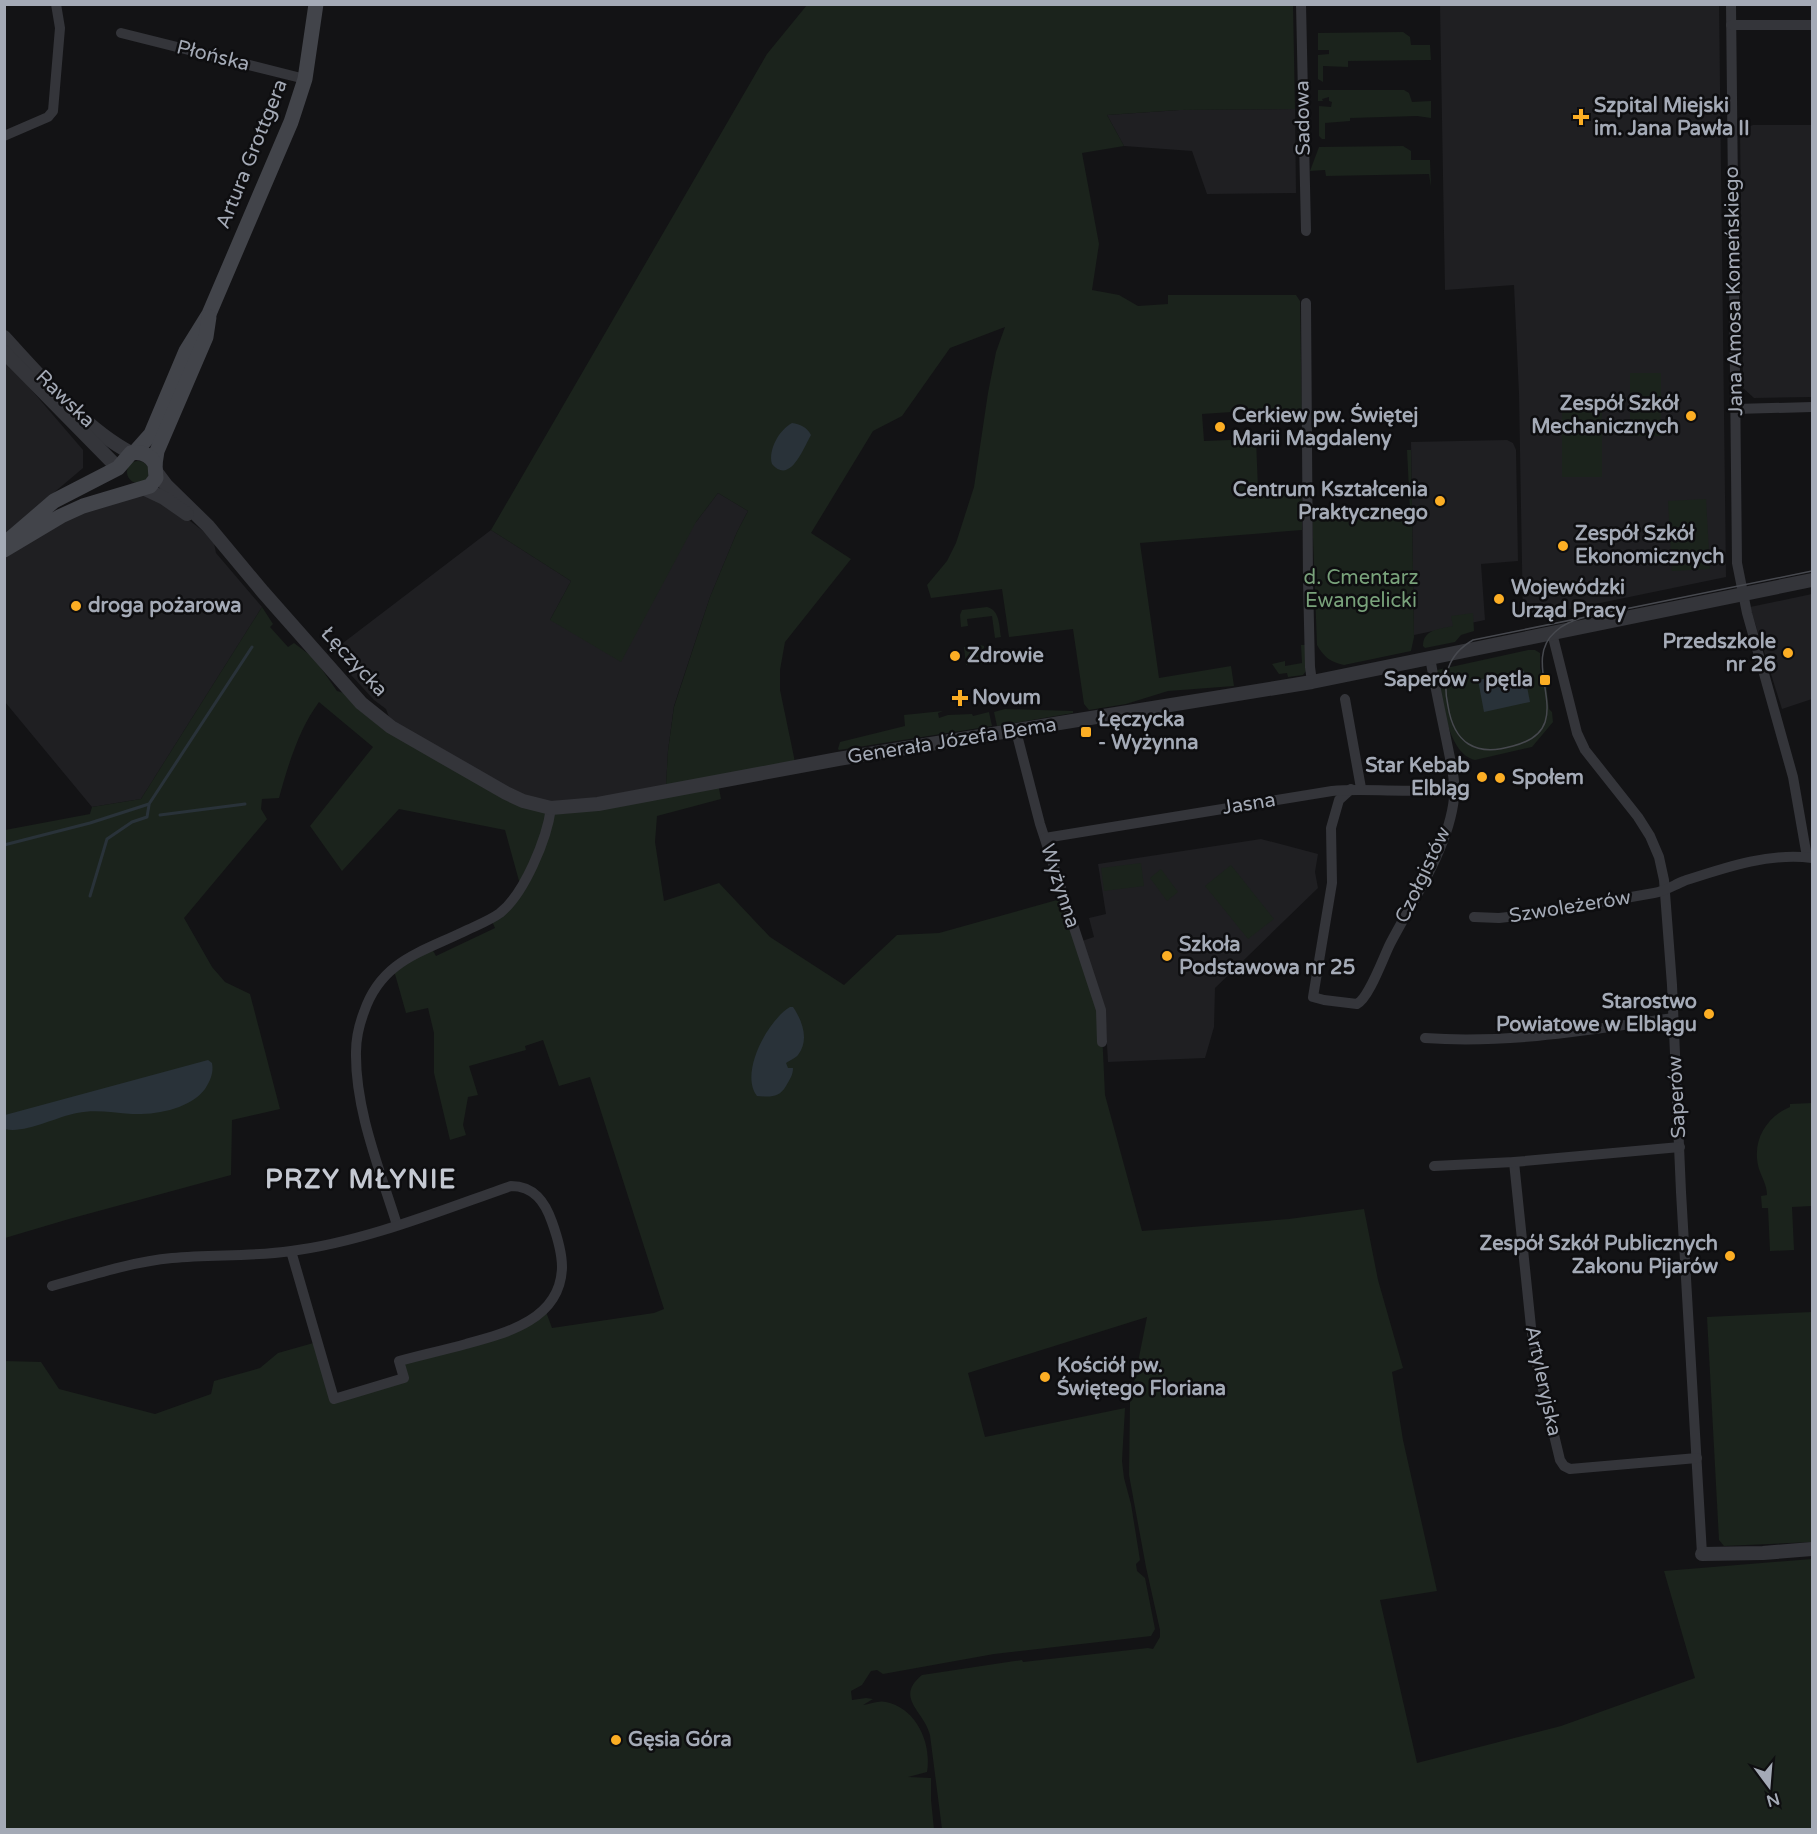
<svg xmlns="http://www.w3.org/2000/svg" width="1817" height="1834" font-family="'Varela Round',sans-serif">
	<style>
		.built { fill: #1f1f22 }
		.green { fill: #1b231c }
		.water { fill: #293239 }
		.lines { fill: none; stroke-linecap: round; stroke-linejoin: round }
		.stream { stroke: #293239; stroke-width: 3 }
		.minor { stroke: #34353a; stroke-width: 10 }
		.tertiary { stroke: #34353a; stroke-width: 14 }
		.secondary { stroke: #42444a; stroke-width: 15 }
		.tram { stroke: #47494f; stroke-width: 1.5 }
		.poi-dot { fill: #fcae24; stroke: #0e0e10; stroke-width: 2 }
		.labels { text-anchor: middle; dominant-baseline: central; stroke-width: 5; stroke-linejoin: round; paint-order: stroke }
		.street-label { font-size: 20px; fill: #a4aab6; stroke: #0e0e10 }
		.poi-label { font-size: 20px; font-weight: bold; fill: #a4aab6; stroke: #0e0e10; text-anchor: start }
		.park-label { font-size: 20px; fill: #79a27b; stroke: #0e0e10 }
		.district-label { font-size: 26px; font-weight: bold; letter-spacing: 1.5px; fill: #c5c9d2; stroke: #0e0e10 }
	</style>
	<rect width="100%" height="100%" fill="#131315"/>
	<g class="built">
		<path d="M1440 5H1719L1726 577 1523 619 1519 394 1514 285 1445 290Z"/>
		<path d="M1295 109 1296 193 1207 194 1192 151 1124 146 1107 115 1179 110Z"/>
		<path d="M1753 125H1812V397L1754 398 1743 388 1740 130Z"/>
		<path d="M4 358 83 450V468L5 534Z"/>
		<path d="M1507 440 1513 443 1516 450 1518 561 1481 564 1485 620 1414 635 1411 442Z"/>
		<path d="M718 493 748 511 737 532 710 597 674 706 668 751 666 786 625 795 551 803 522 795 390 720 386 709 374 700 351 675 339 646 491 530 571 581 550 620 696 522Z"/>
		<path d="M140 495 151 496 181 514 203 531 214 543 216 553 262 607 141 799 92 807 5 702 4 554 64 517Z"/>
		<path d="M1812 594V699L1782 709 1750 607Z"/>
		<path d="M1261 839 1318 854 1315 872 1318 888 1215 988 1214 1027 1205 1058 1108 1062 1105 1010 1082 941 1094 937 1089 918 1106 914 1098 864Z"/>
	</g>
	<g class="green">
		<path d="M807 5H1293L1295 109 1179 110 1107 115 1124 146 1082 153 1099 244 1092 290 1119 295 1138 306 1168 304V295H1296L1300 301 1302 423 1248 424 1247 411 1202 414 1204 441 1256 439 1258 489 1302 488V530L1140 543 1159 678 1231 666 1234 686 1168 691 1126 704 1089 710 1084 704 1073 629 1009 637 1002 589 931 598 927 585 947 561 956 543 974 487 988 393 996 352 1005 327 950 348 902 416 873 431 811 533 851 559 785 642 780 670V690L795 762 666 786 668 751 674 707 710 597 737 532 748 511 718 493 696 522 621 662 550 620 571 581 491 530 767 54Z"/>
		<path d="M1403 32 1410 37 1411 45H1430L1431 60 1348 61V67L1323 66V82L1318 79V55L1329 54V50H1318V33Z"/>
		<path d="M1318 90H1404L1409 93 1412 102 1431 101V118L1417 116 1350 118V121L1325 123V139H1322L1319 136V106L1331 107 1332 102 1329 101V97L1322 99 1323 101H1318Z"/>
		<path d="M1403 146 1411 151V160H1430L1431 187 1429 174 1326 176 1325 170 1310 171 1319 147Z"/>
		<rect x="1630" y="373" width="31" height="63"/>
		<rect x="1562" y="411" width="40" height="66"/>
		<path d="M1407 450H1411L1414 637 1411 651 1344 665C1330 662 1324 657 1317 645L1312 511 1410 510Z"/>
		<circle cx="138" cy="472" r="11"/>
		<path d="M1706 499 1710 569 1672 571 1668 501Z"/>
		<path d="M262 607 273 624 270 627 288 647 294 643 314 658 337 691 344 693 551 814 570 813 718 783 721 799 657 816 655 842 664 901 719 883 770 937 844 985 897 935 939 933 1064 898 1101 1010 1105 1095 1142 1231 1289 1219 1364 1209 1378 1280 1403 1368 1392 1372 1403 1440 1437 1591 1380 1600 1417 1763 1561 1726 1695 1678 1664 1571 1812 1559V1829H942L930 1735C924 1711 894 1698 922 1675L1022 1660 1023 1662 1148 1648 1153 1649 1160 1637V1630L1146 1567 1129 1475 1130 1402 1147 1317 968 1373 985 1437 1125 1408 1122 1461 1124 1478 1131 1504 1140 1560 1136 1564 1137 1571 1145 1578 1155 1629 1151 1636 994 1654 883 1674 877 1670 871 1671 862 1685 851 1691 852 1700 866 1698 873 1699 863 1705C870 1704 879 1700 886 1702 916 1708 932 1743 927 1772L908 1777 931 1778V1800L934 1829H5V1361L41 1362 59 1389 155 1414 211 1394 214 1381 260 1368 278 1353 317 1342 333 1399 404 1379 399 1361 485 1339 545 1309 552 1328 654 1313 664 1309 590 1077 559 1086 543 1040 525 1046 526 1050 469 1066 478 1095 468 1097 463 1125 466 1135 450 1140 434 1073V1033L428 1008 406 1013 393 967 431 947 436 956 495 928 491 919 521 888 505 830 399 809 342 871 310 826 373 747 319 702C299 729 288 765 279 798L262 799 261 809 267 819 184 918 212 967 225 982 250 994 280 1109 232 1120 231 1175 69 1219 5 1238V830L90 814 92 807 141 799Z"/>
		<path d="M987 607C1000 610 999 626 1001 637L995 638 992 616 967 619 968 626 961 627 960 615 962 610Z"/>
		<path d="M1473 613 1474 631 1461 635 1455 642 1425 648 1423 646C1423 629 1440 629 1453 626L1451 616Z"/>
		<path d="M980 645 984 646 985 660 982 664 966 665 964 647Z"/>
		<path d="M1301 645H1305L1306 671 1303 675 1288 677 1287 673 1279 674 1272 664 1285 661V666L1302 663Z"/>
		<path d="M1528 650H1535L1540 653V667L1543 683 1546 682 1549 709 1552 712 1553 722 1532 747 1475 760C1446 753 1442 695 1437 670Z"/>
		<path d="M1005 709 1073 711V713L997 726 994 712Z"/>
		<path d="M943 711 938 713 939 718 948 715 972 714 973 716 989 712 992 726 839 750 838 749 840 742 905 726 904 715Z"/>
		<path d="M1141 863 1144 886 1104 891 1101 868Z"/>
		<path d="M1231 865 1274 919 1248 939 1205 886Z"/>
		<path d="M1161 869 1178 892 1167 901 1150 878Z"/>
		<path d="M1812 1103V1206L1792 1207 1794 1250 1770 1251 1768 1208H1762L1761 1196 1767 1195C1767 1185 1762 1178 1759 1169 1751 1142 1766 1117 1790 1107V1104Z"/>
		<path d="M1812 1312V1542L1724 1546 1719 1540 1707 1317Z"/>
	</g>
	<g class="water">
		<path d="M792 423C800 424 807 427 811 435 803 449 790 485 772 464 768 450 779 430 792 423Z"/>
		<path d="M1524 671 1530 702 1484 712 1478 680Z"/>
		<path d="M790 1007H793L795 1010C803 1023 809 1041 798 1055 796 1058 790 1060 786 1063L788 1068H793C793 1075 790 1079 786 1086 779 1098 770 1097 757 1096 739 1073 768 1020 790 1007Z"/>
		<path d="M208 1060 212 1063C214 1073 210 1081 205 1089 190 1109 156 1115 132 1114 113 1113 96 1109 77 1113 56 1117 24 1134 5 1129V1115Z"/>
	</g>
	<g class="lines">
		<g class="stream">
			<path d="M160 815 245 804"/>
			<path d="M4 845 90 823 149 804 252 647"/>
			<path d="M90 896 107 839 132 822 147 817 149 805"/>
		</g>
		<g class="minor">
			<path d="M1301 4 1306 231"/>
			<path d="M1731 4 1737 563 1747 613 1793 777 1807 857"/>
			<path d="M1731 25H1812"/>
			<path d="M121 33 305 79"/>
			<path d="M4 136 48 117 53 111 60 28 56 4"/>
			<path d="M1306 303 1308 581 1310 667 1312 682"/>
			<path d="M1735 409 1812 407"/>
			<path d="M1552 633 1577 733 1585 750 1638 817 1650 836 1659 857 1664 880 1672 985 1681 1192 1702 1554"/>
			<path d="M1345 699 1361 788"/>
			<path d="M1016 731 1040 824 1101 1010 1102 1042"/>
			<path d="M1351 789 1339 800 1331 828 1332 883 1313 997 1324 1000 1357 1004C1369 998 1383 958 1390 944 1413 900 1449 847 1454 798 1456 781 1451 764 1448 748 1442 718 1435 688 1430 657"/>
			<path d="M1045 838 1332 791C1372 787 1415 796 1454 785"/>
			<path d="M1474 917 1499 918 1534 914 1654 893C1665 891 1674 885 1684 881 1724 868 1770 852 1812 858"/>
			<path d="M1425 1038C1509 1044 1590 1030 1673 1018"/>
			<path d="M1514 1162 1531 1327 1537 1364 1560 1460 1564 1466 1570 1469 1697 1458"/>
			<path d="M1434 1166 1514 1162 1680 1147"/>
			<path d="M397 1225C380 1170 355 1110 356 1052 356 1038 359 1025 364 1012 381 962 419 953 463 932 475 926 489 921 500 913 524 894 547 839 551 808"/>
			<path d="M52 1286C92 1275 131 1262 172 1258 212 1254 252 1257 291 1251 364 1242 442 1210 511 1186 534 1186 545 1202 552 1222 557 1236 562 1252 562 1267 561 1319 507 1333 466 1344 444 1350 422 1355 399 1361L404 1378 334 1399 291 1251"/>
		</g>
		<g class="tertiary">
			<path d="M4 337C40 376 85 429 131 453"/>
			<path d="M4 352 118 468"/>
			<path d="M157 473 166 485 208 526 263 592 361 703 391 727 506 793 523 801 551 808 598 804 838 759 1312 682 1812 580"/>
			<path d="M145 489 164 498 187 514"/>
			<path d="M1702 1554 1763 1553 1812 1549"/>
		</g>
		<g class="secondary">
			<path d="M135 452 151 434 186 351 209 314 291 122 305 79 316 4"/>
			<path d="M155 464 157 451 206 337 209 317"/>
			<path d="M4 544 54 501 118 468 131 453C142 451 150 455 155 464L156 478 150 486 83 506 61 516 4 550"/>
		</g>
		<path class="tram" d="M1588 616C1576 620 1564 623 1555 632 1517 665 1583 728 1513 746 1475 757 1454 743 1448 706 1442 677 1447 655 1473 640L1812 571"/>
	</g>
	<g class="poi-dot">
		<path d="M1578 108h6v6h6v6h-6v6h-6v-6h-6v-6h6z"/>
		<circle cx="1691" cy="416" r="6"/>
		<circle cx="1220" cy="427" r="6"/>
		<circle cx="1440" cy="501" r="6"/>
		<circle cx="1563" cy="546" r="6"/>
		<circle cx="1499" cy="599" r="6"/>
		<circle cx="76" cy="606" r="6"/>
		<circle cx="1788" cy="653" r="6"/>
		<circle cx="955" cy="656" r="6"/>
		<rect x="1539" y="674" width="12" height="12" rx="3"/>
		<path d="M957 689h6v6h6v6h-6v6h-6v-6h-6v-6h6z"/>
		<rect x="1080" y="726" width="12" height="12" rx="3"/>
		<circle cx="1482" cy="777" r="6"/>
		<circle cx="1500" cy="778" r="6"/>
		<circle cx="1167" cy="956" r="6"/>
		<circle cx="1709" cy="1014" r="6"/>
		<circle cx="1730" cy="1256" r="6"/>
		<circle cx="1045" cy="1377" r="6"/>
		<circle cx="616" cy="1740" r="6"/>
	</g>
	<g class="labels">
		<g class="street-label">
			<text transform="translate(213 56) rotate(14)">Płońska</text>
			<text transform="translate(1303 118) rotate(-91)">Sadowa</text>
			<text transform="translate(252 154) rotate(-68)">Artura Grottgera</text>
			<text transform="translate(1734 291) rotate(-91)">Jana Amosa Komeńskiego</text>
			<text transform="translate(65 399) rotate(44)">Rawska</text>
			<text transform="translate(354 662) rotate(47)">Łęczycka</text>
			<text transform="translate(952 741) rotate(-9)">Generała Józefa Bema</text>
			<text transform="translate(1249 804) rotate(-9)">Jasna</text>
			<text transform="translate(1423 875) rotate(-65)">Czołgistów</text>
			<text transform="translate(1060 886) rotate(72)">Wyżynna</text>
			<text transform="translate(1570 907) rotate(-9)">Szwoleżerów</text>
			<text transform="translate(1677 1097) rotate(-93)">Saperów</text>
			<text transform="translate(1543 1381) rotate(78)">Artyleryjska</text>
		</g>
		<g class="poi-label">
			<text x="1594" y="106">Szpital Miejski<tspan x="1594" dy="23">im. Jana Pawła II</tspan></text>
			<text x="1679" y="404" text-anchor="end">Zespół Szkół<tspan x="1679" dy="23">Mechanicznych</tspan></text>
			<text x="1232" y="416">Cerkiew pw. Świętej<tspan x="1232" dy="23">Marii Magdaleny</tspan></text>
			<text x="1428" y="490" text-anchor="end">Centrum Kształcenia<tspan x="1428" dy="23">Praktycznego</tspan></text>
			<text x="1575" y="534">Zespół Szkół<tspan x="1575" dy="23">Ekonomicznych</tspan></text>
			<text x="1511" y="588">Wojewódzki<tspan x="1511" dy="23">Urząd Pracy</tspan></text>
			<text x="88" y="606">droga pożarowa</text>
			<text x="1776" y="642" text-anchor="end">Przedszkole<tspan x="1776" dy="23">nr 26</tspan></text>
			<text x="967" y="656">Zdrowie</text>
			<text x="1533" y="680" text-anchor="end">Saperów - pętla</text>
			<text x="972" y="698">Novum</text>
			<text x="1098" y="720">Łęczycka<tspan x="1098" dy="23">- Wyżynna</tspan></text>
			<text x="1470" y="766" text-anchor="end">Star Kebab<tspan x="1470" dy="23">Elbląg</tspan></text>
			<text x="1512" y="778">Społem</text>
			<text x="1179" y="945">Szkoła<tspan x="1179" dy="23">Podstawowa nr 25</tspan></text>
			<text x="1697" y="1002" text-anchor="end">Starostwo<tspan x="1697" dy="23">Powiatowe w Elblągu</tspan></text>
			<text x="1718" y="1244" text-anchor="end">Zespół Szkół Publicznych<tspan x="1718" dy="23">Zakonu Pijarów</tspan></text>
			<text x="1057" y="1366">Kościół pw.<tspan x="1057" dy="23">Świętego Floriana</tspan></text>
			<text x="628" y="1740">Gęsia Góra</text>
		</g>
		<g class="park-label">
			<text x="1361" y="578">d. Cmentarz<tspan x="1361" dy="23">Ewangelicki</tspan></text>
		</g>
		<g class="district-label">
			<text x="361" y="1179">PRZY MŁYNIE</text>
		</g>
	</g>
	<rect width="1817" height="1834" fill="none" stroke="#a4aab6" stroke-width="12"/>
	<g transform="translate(1769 1786) rotate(164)" stroke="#0e0e10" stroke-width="4.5" paint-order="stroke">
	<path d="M0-4.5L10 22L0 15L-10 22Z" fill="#a4aab6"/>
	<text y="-9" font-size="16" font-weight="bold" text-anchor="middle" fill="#a4aab6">N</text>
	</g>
</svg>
